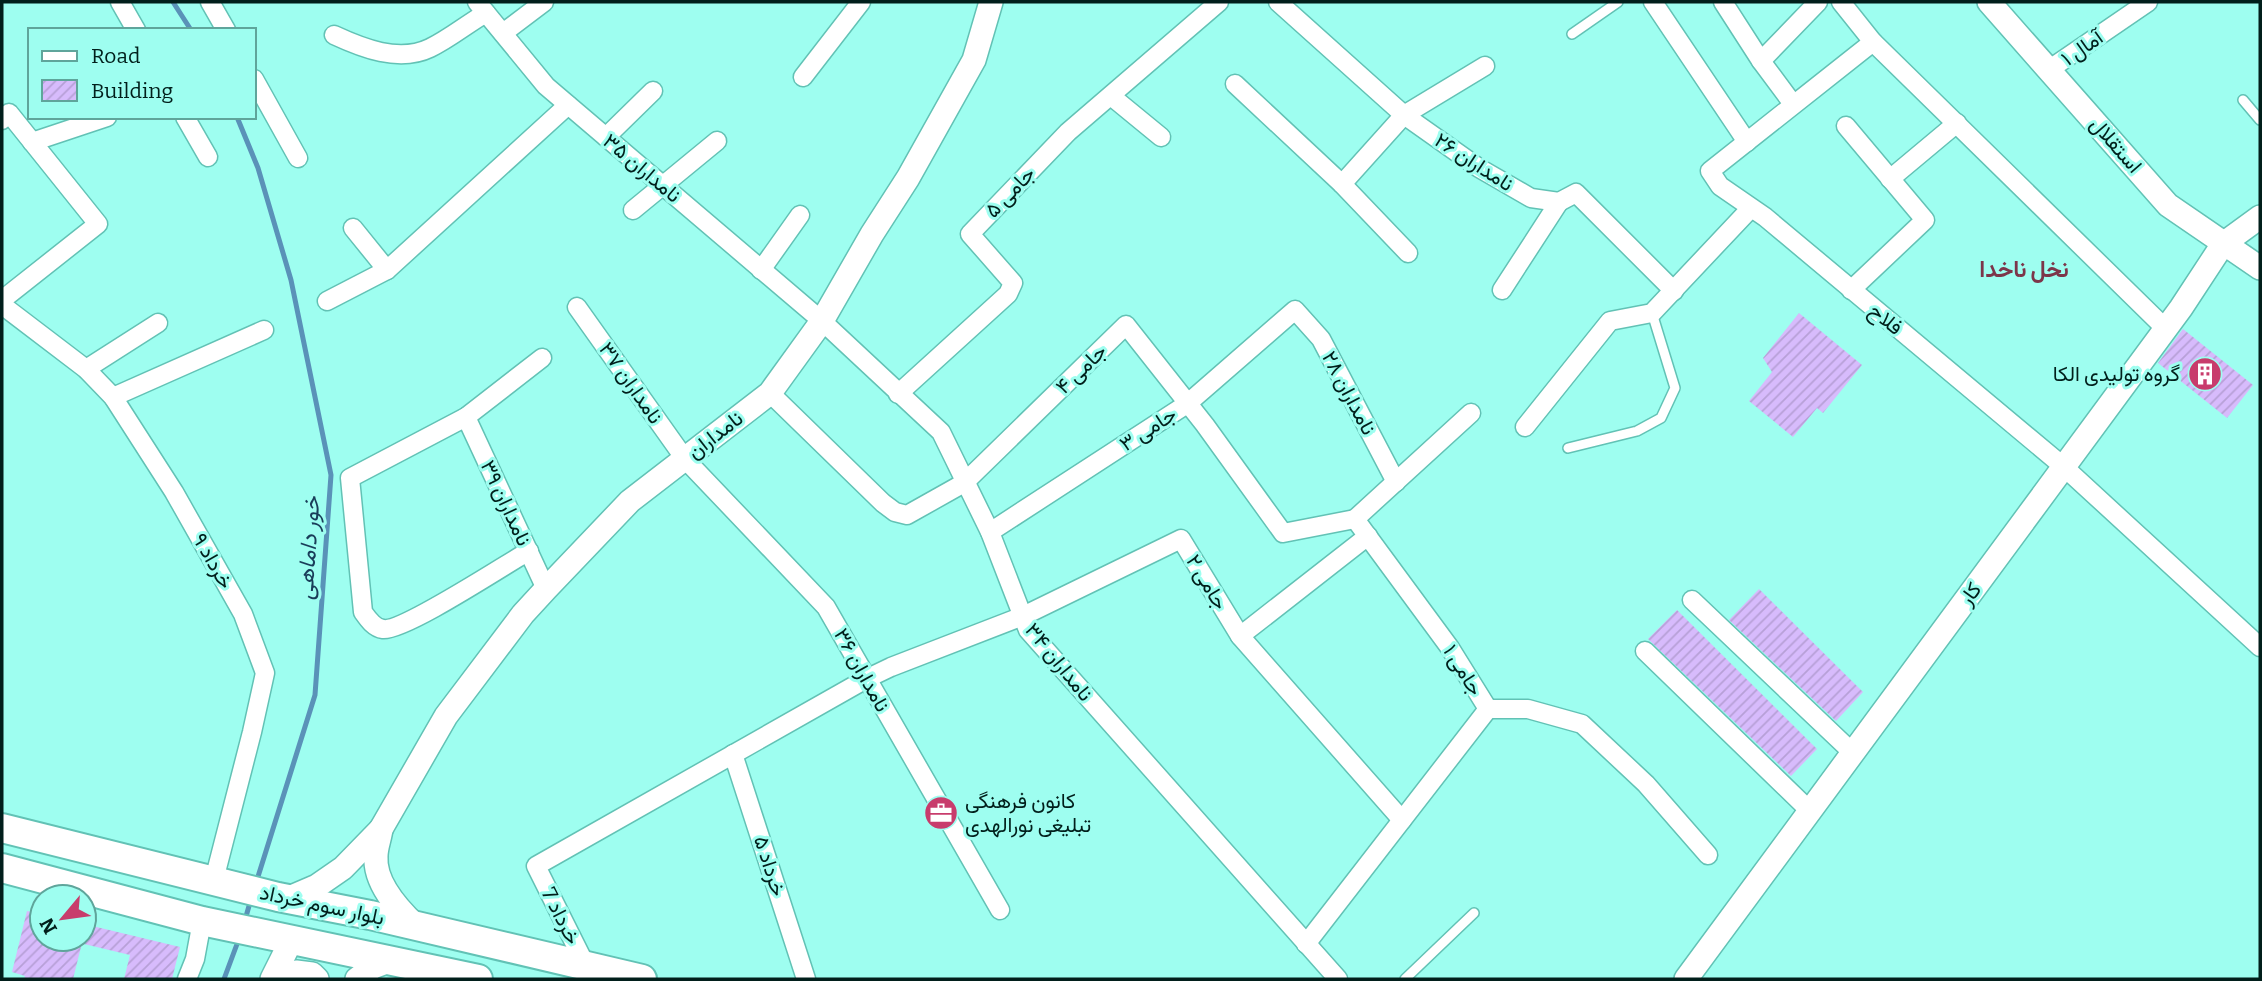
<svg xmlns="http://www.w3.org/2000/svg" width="2262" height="981" font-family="Bitter,Vazirmatn,serif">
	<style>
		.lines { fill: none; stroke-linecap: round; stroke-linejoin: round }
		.stream { stroke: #5a92b8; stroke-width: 5 }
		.building { fill: url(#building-hatch) }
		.service-casing { stroke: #62c2b5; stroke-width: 12 }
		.minor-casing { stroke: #62c2b5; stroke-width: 21 }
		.tertiary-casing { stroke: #62c2b5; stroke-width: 26 }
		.primary-casing { stroke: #62c2b5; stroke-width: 32 }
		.service { stroke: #fff; stroke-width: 9 }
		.minor { stroke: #fff; stroke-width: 18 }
		.tertiary { stroke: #fff; stroke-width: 23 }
		.primary { stroke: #fff; stroke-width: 28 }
		.labels { text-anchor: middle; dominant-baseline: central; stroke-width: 6; stroke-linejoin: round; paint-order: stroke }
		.street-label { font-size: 21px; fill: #011f1b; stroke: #9efef0 }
		.poi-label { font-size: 21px; fill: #011f1b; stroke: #9efef0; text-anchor: end }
		.neighbourhood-label { font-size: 23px; font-weight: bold; fill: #7c364a; stroke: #9efef0 }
		.water-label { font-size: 23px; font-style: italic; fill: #193d59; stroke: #9efef0 }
	</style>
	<defs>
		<pattern id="building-hatch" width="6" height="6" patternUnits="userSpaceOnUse" patternTransform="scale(1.75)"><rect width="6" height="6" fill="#d7bbfc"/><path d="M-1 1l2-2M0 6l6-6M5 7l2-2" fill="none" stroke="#b7a0d7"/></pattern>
	</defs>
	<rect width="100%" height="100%" fill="#9efef0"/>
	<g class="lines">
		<g class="stream">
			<path d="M173 2 191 30"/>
			<path d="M237 117 258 168 291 280 331 475 315 695 256 883"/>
			<path d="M245 920 251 899"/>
			<path d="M224 979 240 936"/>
		</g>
	</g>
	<g class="building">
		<path d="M1799 313 1862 365 1823 413 1817 408 1793 437 1749 401 1772 372 1763 358Z"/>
		<path d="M2183 329 2253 385 2227 418 2158 363Z"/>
		<path d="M1759 589 1863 692 1836 721 1729 620Z"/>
		<path d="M1677 610 1817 749 1791 776 1648 639Z"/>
		<path d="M27 911 42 914V939H83L73 979H24L25 976 12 972Z"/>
		<path d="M84 924 180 947 172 979H124L130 955 84 944Z"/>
	</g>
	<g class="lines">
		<g class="service-casing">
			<g id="service">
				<path d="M1572 34 1618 2"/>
				<path d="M2243 100 2260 120"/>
				<path d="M1568 448 1637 431 1661 418 1675 388 1652 313"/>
				<path d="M1405 979 1474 913"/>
			</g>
		</g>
		<g class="minor-casing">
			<g id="minor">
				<path d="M120 2 136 30"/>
				<path d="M210 2 226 30"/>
				<path d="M477 2 546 86 822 321 941 432 990 532 1028 630 1338 979"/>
				<path d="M1278 2 1404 115 1479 168 1531 198 1559 202 1576 193 1674 291"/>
				<path d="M1653 2 1747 142"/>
				<path d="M1723 2 1761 61 1818 2"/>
				<path d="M1841 2 1873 42 2166 329"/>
				<path d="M503 33 544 2"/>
				<path d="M334 35C362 48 399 63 430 48 449 39 467 24 486 13"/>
				<path d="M1873 42 1710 171 1720 186 1765 217 2064 467 2260 647"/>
				<path d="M1761 61 1793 104"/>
				<path d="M2050 69 2148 2"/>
				<path d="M803 77 861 2"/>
				<path d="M254 79 298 158"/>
				<path d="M1235 84 1342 184 1404 115 1485 66"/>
				<path d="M1111 96 1161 137"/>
				<path d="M185 117 208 157"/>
				<path d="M2 120 9 113 98 224 2 300"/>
				<path d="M1846 126 1925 220 1851 290"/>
				<path d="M606 137 653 91"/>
				<path d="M32 142 107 117"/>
				<path d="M1890 179 1957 123"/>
				<path d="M1342 184 1408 253"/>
				<path d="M633 210 717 141"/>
				<path d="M353 228 387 270"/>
				<path d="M761 270 800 215"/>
				<path d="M1502 290 1559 202"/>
				<path d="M327 301 387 270 568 105"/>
				<path d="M2 305 86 369 113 397 174 492 243 614 265 673 252 732 214 880"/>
				<path d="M577 307 685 459 826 607 1000 910"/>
				<path d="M86 369 158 323"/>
				<path d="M770 393 883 503 895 512 907 515 964 483 1126 325 1205 425 1283 533 1355 519"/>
				<path d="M898 394 1008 294 1013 283 970 234 1068 132 1219 2"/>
				<path d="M113 397 264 330"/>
				<path d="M466 417 546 589"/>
				<path d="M1525 427 1610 321 1652 313 1751 208"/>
				<path d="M990 532 1187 404 1295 310 1321 339 1396 482"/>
				<path d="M529 551C506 564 403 632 383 629 374 628 368 619 363 612L350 478 466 417 542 358"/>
				<path d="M1692 600 1853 753"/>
				<path d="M1240 636 1402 820"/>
				<path d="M1645 651 1810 811"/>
				<path d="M1488 709H1528L1582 724 1646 784 1708 855"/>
				<path d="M733 754 806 979"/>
				<path d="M1306 944 1488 709 1450 648 1355 519 1471 413"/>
				<path d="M586 966 536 866 866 679 891 667 1023 616 1181 539 1240 636 1368 536"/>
				<path d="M187 979 195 959 202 921"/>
			</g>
		</g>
		<g class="tertiary-casing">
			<g id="tertiary">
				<path d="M1989 2 2168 205 2260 268"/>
				<path d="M381 829C380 838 376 847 376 856 374 883 398 909 416 926"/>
				<path d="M289 898 317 886 343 868 381 829 446 716 523 614 546 589 630 501 770 393 822 321 872 234 908 178 974 60 991 2"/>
				<path d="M272 979 291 941"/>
				<path d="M284 979 296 972 312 974 317 979"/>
				<path d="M357 979 373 967 389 961"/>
				<path d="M1686 979 2181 308 2223 244 2260 217"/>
			</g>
		</g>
		<g class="primary-casing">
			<g id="primary">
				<path d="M2 828 278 897 370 915 642 979"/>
				<path d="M2 868 202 921 478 979"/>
			</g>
		</g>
		<use href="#service" class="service"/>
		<use href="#minor" class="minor"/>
		<use href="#tertiary" class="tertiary"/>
		<use href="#primary" class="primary"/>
	</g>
	<defs>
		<g id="building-disc" transform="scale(1.75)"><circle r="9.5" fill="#c83c6c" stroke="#9efef0"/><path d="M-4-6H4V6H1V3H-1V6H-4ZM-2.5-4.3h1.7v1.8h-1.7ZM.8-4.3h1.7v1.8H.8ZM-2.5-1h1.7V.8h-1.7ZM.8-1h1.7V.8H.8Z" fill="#fff"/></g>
		<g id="office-disc" transform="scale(1.75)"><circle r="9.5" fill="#c83c6c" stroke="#9efef0"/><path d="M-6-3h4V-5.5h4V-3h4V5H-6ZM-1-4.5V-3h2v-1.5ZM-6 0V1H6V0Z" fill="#fff"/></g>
	</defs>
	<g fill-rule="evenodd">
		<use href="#building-disc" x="2205" y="374"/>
		<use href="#office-disc" x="941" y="813"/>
	</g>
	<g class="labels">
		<g class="street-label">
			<text transform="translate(2082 48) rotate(-35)">آمال ۱</text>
			<text transform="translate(2116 145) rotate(49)">استقلال</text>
			<text transform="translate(1474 162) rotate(33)">نامداران ۲۶</text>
			<text transform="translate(642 168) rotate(40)">نامداران ۳۵</text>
			<text transform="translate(1010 192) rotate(-46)">جامی ۵</text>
			<text transform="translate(1886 319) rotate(40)">فلاح</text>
			<text transform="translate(1081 369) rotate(-44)">جامی ۴</text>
			<text transform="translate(631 383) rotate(55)">نامداران ۳۷</text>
			<text transform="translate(1349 393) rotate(62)">نامداران ۲۸</text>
			<text transform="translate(1148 429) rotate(-33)">جامی ۳</text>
			<text transform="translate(715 435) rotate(-38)">نامداران</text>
			<text transform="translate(506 503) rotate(65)">نامداران ۳۹</text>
			<text transform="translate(213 561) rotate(60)">خرداد ۹</text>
			<text transform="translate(1207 582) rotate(59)">جامی ۲</text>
			<text transform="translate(1970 594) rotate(-54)">کار</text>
			<text transform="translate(1059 662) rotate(51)">نامداران ۳۴</text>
			<text transform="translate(862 670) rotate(61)">نامداران ۳۶</text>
			<text transform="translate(1463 670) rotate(58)">جامی ۱</text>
			<text transform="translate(770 866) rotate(72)">خرداد ۵</text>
			<text transform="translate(322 905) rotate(12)">بلوار سوم خرداد</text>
			<text transform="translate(561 916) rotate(63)">خرداد 7</text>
		</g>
		<g class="poi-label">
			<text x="2180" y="374">گروه تولیدی الکا</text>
			<text x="965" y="801" text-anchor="start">کانون فرهنگی<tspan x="965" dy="24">تبلیغی نورالهدی</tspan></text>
		</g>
		<g class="neighbourhood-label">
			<text x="2024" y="269">نخل ناخدا</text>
		</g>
		<g class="water-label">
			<text transform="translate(308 548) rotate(-86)">خور داماهی</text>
		</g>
	</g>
	<rect width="2262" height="981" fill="none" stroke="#011f1b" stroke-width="7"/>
	<rect x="28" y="28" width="228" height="91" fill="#9efef0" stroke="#5fa59b" stroke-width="2"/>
	<rect x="42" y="51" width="35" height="10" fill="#ffffff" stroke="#5fa59b" stroke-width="2"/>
	<text x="91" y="63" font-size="21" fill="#011f1b">Road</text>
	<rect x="42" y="80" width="35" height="21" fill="url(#building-hatch)" stroke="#5fa59b" stroke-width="2"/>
	<text x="91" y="98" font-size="21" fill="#011f1b">Building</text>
	<g transform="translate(63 918) rotate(241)"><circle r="33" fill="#9efef0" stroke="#5fa59b" stroke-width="2"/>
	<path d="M0-5L12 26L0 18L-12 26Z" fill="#c83c6c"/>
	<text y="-10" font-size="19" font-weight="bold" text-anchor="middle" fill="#011f1b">N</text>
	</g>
</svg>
